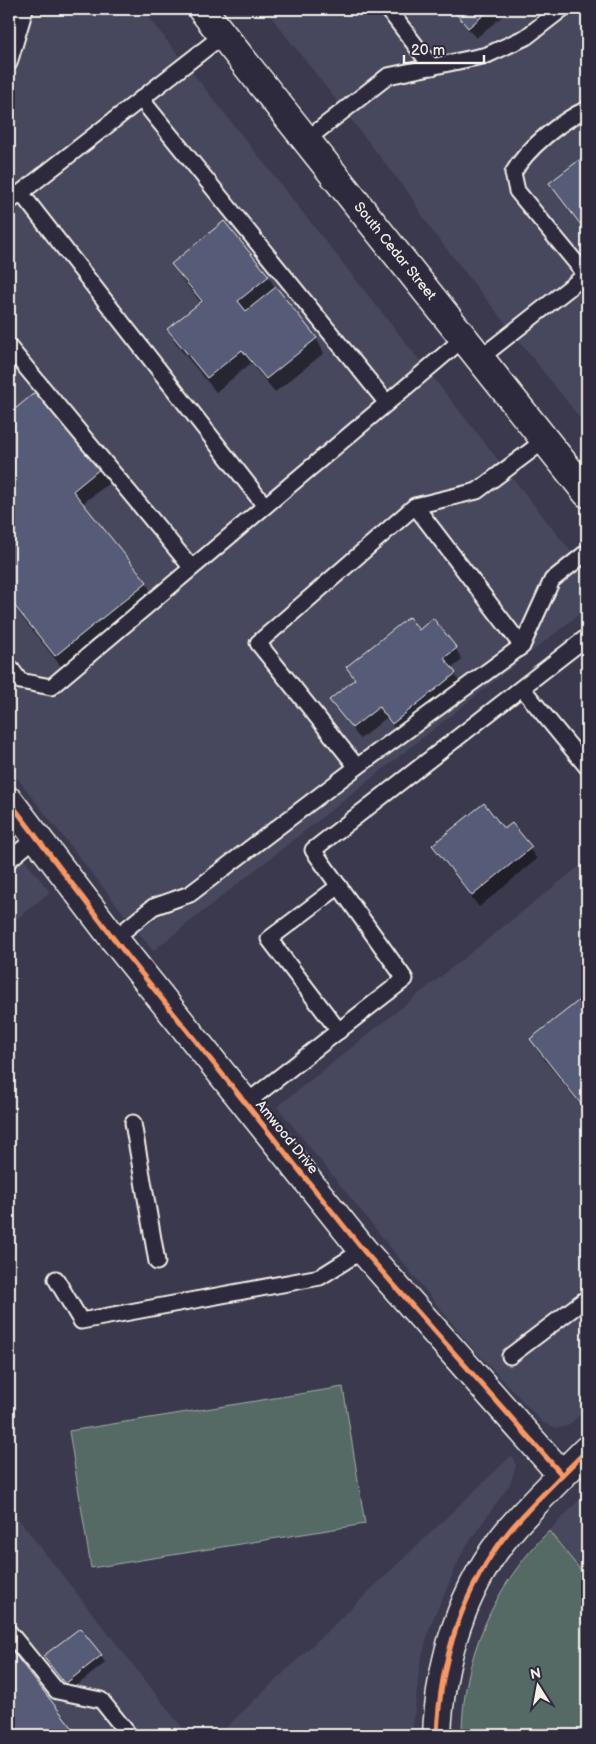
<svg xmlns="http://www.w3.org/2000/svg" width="596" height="1744" font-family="'Balsamiq Sans',sans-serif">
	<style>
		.built { fill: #47465d }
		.green { fill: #546a65; stroke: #a4aea6 }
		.shadow { fill: #0007 }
		.building { fill: #565b77; stroke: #f4f1e8 }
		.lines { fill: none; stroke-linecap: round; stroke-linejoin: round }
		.lane-casing { stroke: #f4f1e8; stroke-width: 19 }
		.street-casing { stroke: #f4f1e8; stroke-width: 31 }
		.secondary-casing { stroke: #f4f1e8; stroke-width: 31 }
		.lane { stroke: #2f2a3d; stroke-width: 15 }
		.street { stroke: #2f2a3d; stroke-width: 28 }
		.secondary { stroke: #2f2a3d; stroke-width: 28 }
		.cycleway-casing { stroke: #2f2a3d; stroke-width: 8 }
		.cycleway { stroke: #f99763; stroke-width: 5 }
		.labels { text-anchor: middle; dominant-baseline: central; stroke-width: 4.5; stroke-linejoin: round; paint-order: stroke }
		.street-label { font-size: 14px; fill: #f4f1e8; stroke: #2f2a3d }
	</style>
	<rect width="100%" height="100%" fill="#3b394e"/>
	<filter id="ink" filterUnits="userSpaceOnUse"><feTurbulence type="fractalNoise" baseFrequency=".02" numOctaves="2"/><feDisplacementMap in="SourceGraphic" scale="10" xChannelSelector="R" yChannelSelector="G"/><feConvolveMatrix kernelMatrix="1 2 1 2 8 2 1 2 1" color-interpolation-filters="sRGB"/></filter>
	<g filter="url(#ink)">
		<g class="built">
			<path d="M9 9H142L587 572V608L153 951 9 768Z"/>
			<path d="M265 9H587V427L430 228 409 194Z"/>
			<path d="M9 840 50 892 9 925Z"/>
			<path d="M587 860V1408L568 1426 557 1428 543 1423 467 1342 277 1107Z"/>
			<path d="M512 1455 516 1466 510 1484 464 1549 431 1624 420 1663 412 1735H218Z"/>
			<path d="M587 1492V1578L549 1531Z"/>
			<path d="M9 1507 188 1735H9Z"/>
		</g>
		<g class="green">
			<path d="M343 1387 365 1524 91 1568 69 1431Z"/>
			<path d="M549 1531 587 1578V1735H462C462 1658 494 1585 549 1531Z"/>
		</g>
		<g class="shadow">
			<path d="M451 9H511L476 38Z"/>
			<path d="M587 155V234L551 184Z"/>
			<path d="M173 264 268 276 276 289 316 338 324 353 275 392 251 363 216 392 176 344 168 330 201 303 181 278Z"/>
			<path d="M38 392 100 469 109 483 82 504 146 583 154 597 64 670 9 601V416Z"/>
			<path d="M419 632 456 649 462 660 451 669 462 685 399 734 386 718 360 739 331 700 355 681 347 668Z"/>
			<path d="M512 825 537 859 479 907 433 846 504 831Z"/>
			<path d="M587 996V1114L540 1054 532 1040Z"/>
			<path d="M9 1649 76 1735H9Z"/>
			<path d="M101 1656 105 1663 70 1691 45 1657Z"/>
		</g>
		<g class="building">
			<path d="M452 9H491L468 28Z"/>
			<path d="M587 154V226L584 229 549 183Z"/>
			<path d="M224 221 269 276 238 301 246 311 276 287 317 338 266 379 242 350 207 378 167 329 202 301 171 264Z"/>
			<path d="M38 390 101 468 73 491 147 582 55 656 9 599V414Z"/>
			<path d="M409 617 419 630 433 618 457 648 444 658 456 673 392 724 379 707 352 728 329 700 355 679 346 667Z"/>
			<path d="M484 803 504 829 512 823 532 847 472 896 432 845Z"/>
			<path d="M587 994V1112L530 1039Z"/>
			<path d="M80 1628 102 1655 65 1684 43 1656Z"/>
			<path d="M9 1647 78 1735H9Z"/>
		</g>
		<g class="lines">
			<g class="lane-casing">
				<g id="lane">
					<path d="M388 9 432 67"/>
					<path d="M9 63 25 9"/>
					<path d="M141 99 387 403"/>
					<path d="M587 109C561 121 527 148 513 173L517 191 587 276"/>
					<path d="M306 140 388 76 487 55 526 37 562 9"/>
					<path d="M21 193 265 506"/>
					<path d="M9 202 223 35"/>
					<path d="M9 347 191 567"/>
					<path d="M480 358 587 274"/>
					<path d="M415 506 522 646"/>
					<path d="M9 666 20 681 51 687 464 338"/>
					<path d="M522 688 587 767"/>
					<path d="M357 767 258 643 415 506 477 491 545 440"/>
					<path d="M9 860 37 837"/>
					<path d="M114 939 153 907 190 894 357 767 522 646 552 580 587 552"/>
					<path d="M339 1031 269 939 339 886"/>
					<path d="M246 1103 405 979 313 850 587 637"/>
					<path d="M133 1123 157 1262"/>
					<path d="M56 1279 81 1321 320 1277 363 1250"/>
					<path d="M510 1356 587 1298"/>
					<path d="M9 1632 57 1691 101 1700 129 1735"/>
				</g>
			</g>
			<g class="street-casing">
				<path id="street" d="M9 801 114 939 363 1250 562 1475"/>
			</g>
			<g class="secondary-casing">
				<g id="secondary">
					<path d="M202 9 587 493"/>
					<path d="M437 1735C440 1661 462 1588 510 1530 534 1502 561 1476 587 1450"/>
				</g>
			</g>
			<use href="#lane" class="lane"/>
			<use href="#street" class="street"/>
			<use href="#secondary" class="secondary"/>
			<g class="cycleway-casing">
				<g id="cycleway">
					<path d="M9 801 114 939 363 1250 562 1475"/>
					<path d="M437 1735C440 1661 462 1588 510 1530 534 1502 561 1476 587 1450"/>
				</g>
			</g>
			<use href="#cycleway" class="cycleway"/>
		</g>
	</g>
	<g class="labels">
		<g class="street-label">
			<text transform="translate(395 251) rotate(51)">South Cedar Street</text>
			<text transform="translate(287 1137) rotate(51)">Amwood Drive</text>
		</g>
	</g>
	<rect width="596" height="1744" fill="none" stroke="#2f2a3d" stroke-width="30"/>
	<rect x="15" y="15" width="566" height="1714" fill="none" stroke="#f4f1e8" stroke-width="2" filter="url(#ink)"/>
	<g transform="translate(538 1686) rotate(349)" stroke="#2f2a3d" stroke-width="4" paint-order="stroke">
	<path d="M0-4L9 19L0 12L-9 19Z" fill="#f4f1e8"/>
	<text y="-8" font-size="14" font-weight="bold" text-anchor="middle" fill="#f4f1e8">N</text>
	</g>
	<path d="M404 55v8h80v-8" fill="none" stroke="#f4f1e8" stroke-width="2.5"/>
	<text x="411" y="55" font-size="15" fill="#f4f1e8" stroke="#2f2a3d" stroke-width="4" paint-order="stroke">20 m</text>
</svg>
